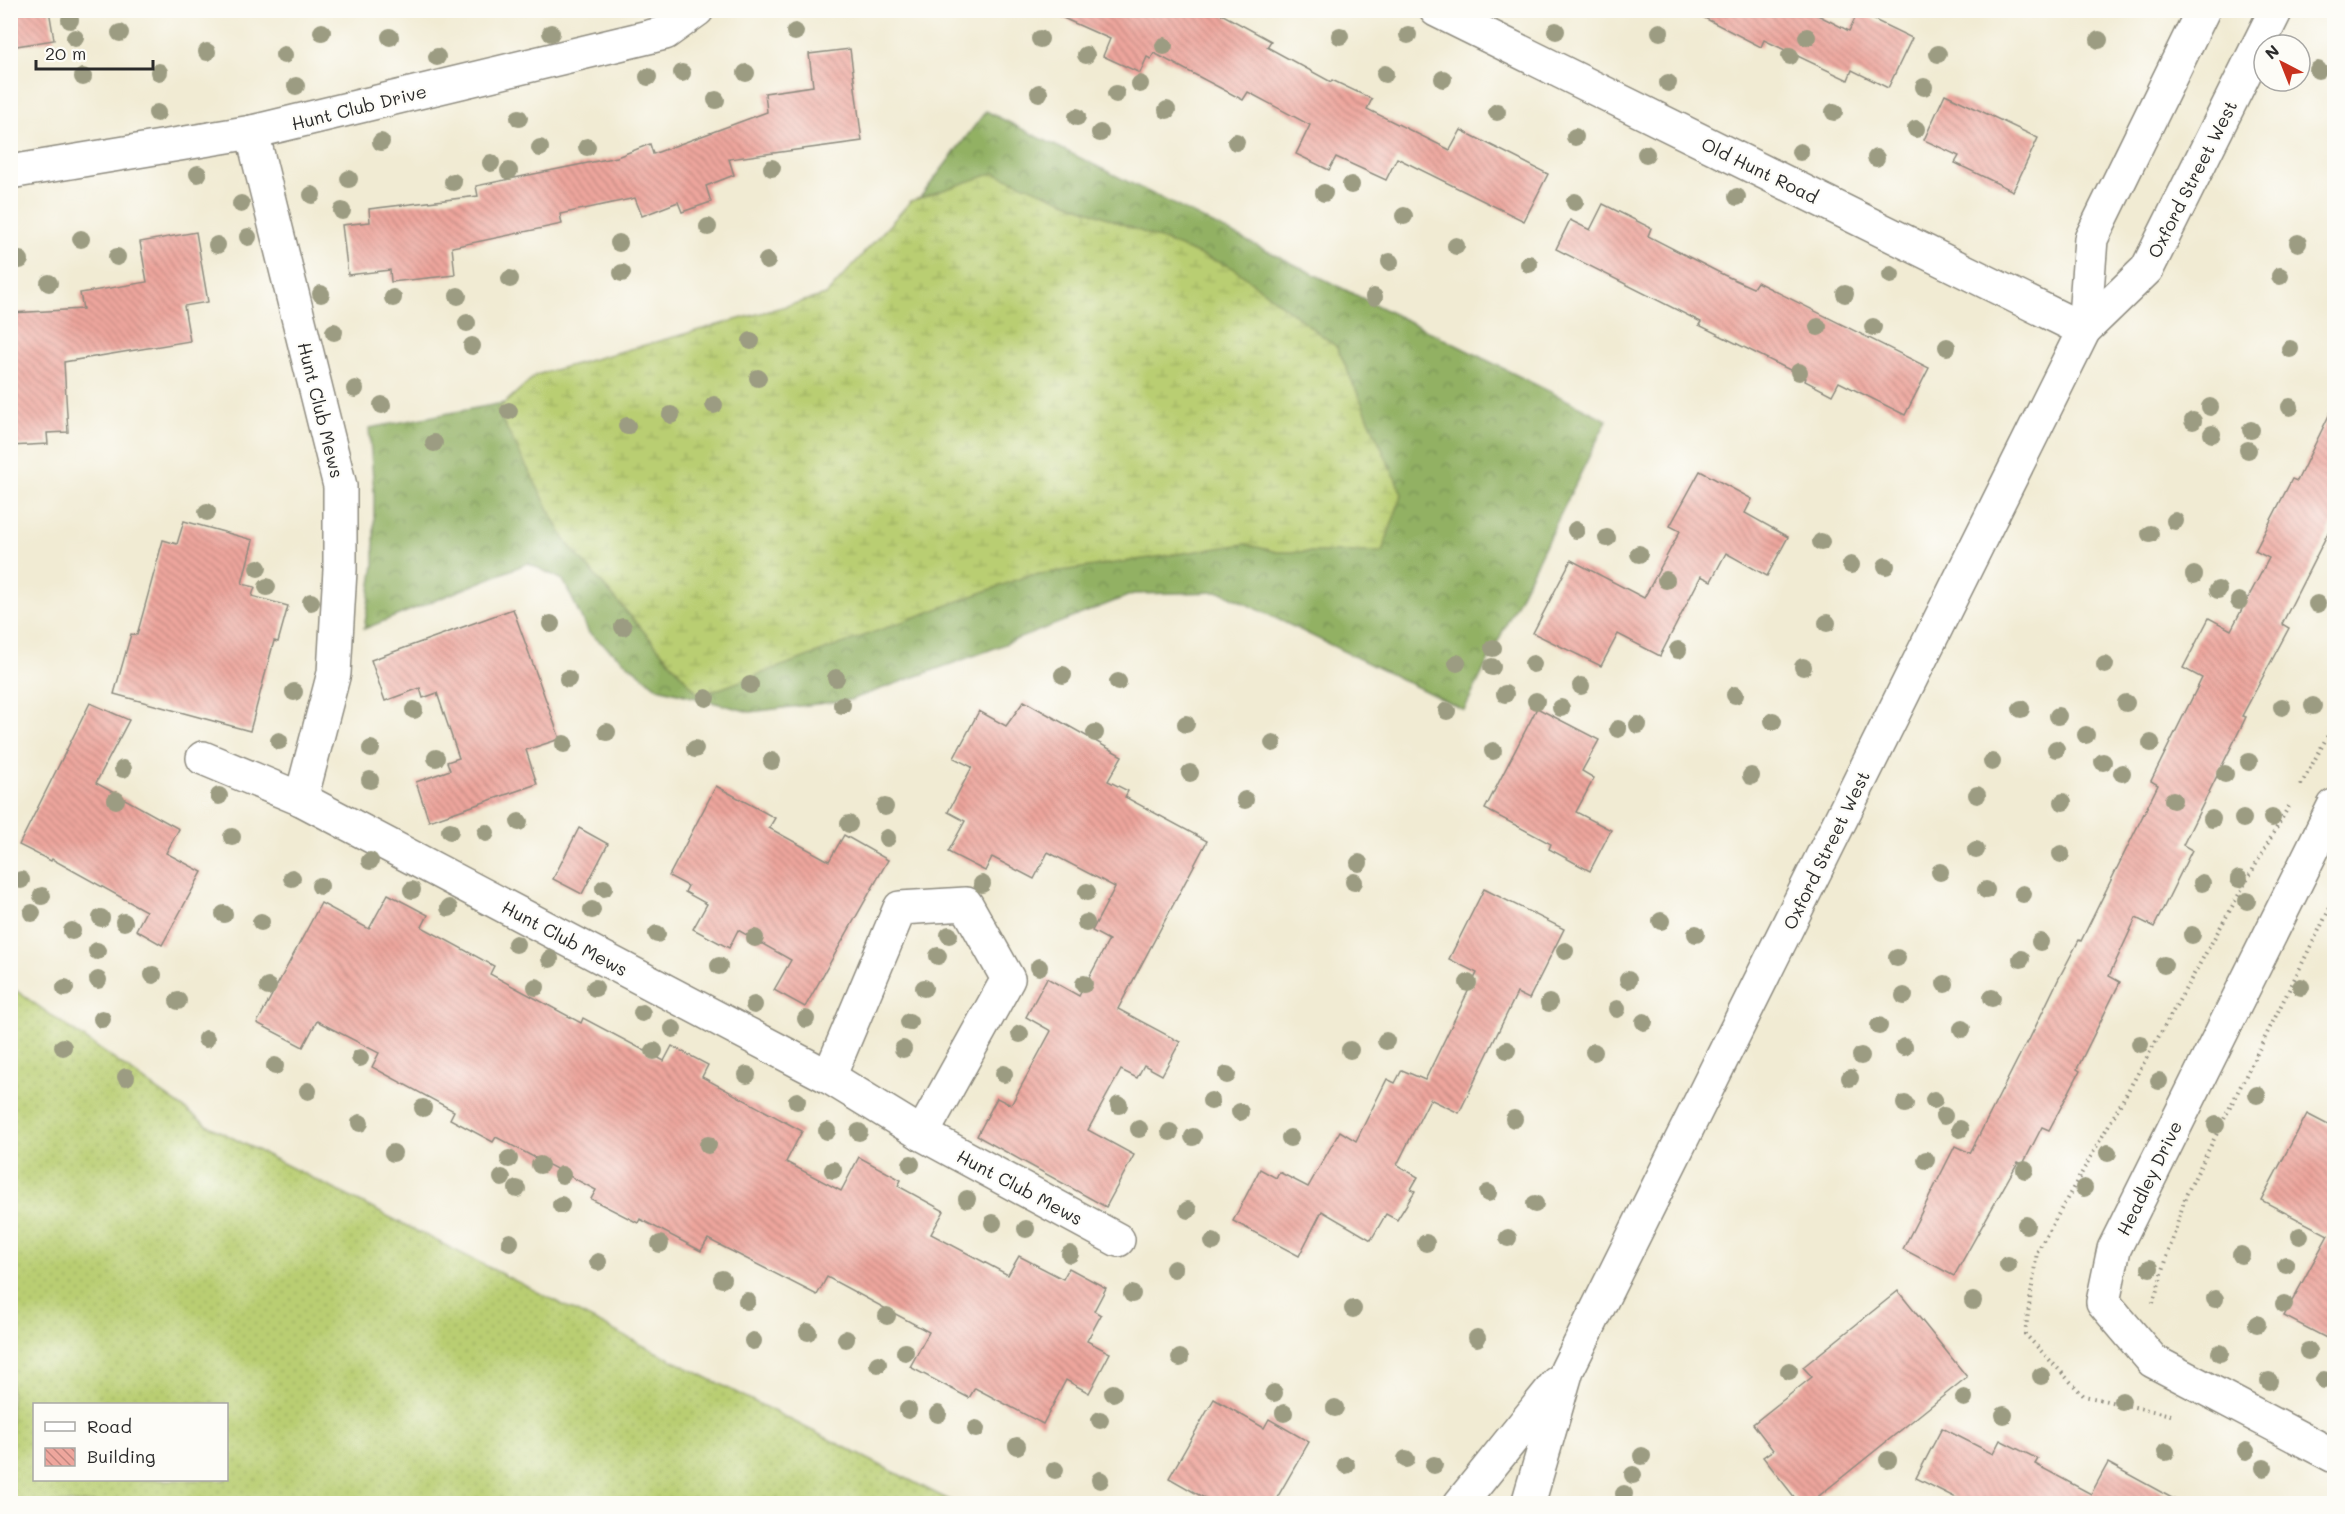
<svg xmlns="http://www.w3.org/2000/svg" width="2345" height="1514" font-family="Mali,sans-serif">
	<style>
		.grass { fill: url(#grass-dots); stroke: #727c4e; stroke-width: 1.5; fill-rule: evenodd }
		.forest { fill: url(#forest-crowns); stroke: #5e6e48; stroke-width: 1.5 }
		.wetland { fill: url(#wetland-marsh); stroke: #727c4e; stroke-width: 1.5 }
		.building { fill: url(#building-back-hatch) }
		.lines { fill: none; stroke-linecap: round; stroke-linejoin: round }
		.street-casing { stroke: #8e8b7f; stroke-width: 36 }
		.secondary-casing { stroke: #8e8b7f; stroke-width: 36 }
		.path { stroke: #8e8b7f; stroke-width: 4; stroke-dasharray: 1.5 4.5; stroke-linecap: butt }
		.street { stroke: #fff; stroke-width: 33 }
		.secondary { stroke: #fff; stroke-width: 33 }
		.tree { fill: #9c9c82 }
		.labels { text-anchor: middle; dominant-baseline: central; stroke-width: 4.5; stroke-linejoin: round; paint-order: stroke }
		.street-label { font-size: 18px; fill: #2b2b2b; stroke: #fdfcf7 }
	</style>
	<defs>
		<pattern id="grass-dots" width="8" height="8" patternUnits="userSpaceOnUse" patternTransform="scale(1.5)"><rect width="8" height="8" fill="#b9ce72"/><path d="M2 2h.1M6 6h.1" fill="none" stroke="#9fb163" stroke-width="1.8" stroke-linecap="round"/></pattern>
		<pattern id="forest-crowns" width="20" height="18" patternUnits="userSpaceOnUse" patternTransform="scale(1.5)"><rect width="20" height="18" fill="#92b164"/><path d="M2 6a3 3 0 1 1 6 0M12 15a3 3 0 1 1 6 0" fill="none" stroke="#779053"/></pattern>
		<pattern id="wetland-marsh" width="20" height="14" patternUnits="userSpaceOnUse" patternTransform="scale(1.5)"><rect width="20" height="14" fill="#b9ce72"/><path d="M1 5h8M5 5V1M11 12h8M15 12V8" fill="none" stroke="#9fb163"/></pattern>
		<pattern id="building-back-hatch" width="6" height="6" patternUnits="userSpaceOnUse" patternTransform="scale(1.5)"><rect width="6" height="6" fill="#eea69d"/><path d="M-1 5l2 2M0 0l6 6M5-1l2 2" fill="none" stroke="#c18780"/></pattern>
	</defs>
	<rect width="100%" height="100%" fill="#fdfcf7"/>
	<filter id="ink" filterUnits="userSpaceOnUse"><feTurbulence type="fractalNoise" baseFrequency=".0167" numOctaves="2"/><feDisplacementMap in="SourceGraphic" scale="12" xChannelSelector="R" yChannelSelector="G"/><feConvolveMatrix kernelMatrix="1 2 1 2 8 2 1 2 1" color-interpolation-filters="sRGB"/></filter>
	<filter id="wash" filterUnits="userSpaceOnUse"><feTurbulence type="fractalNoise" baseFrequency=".008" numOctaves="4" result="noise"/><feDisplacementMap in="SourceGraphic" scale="24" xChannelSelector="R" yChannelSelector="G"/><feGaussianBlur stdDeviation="1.35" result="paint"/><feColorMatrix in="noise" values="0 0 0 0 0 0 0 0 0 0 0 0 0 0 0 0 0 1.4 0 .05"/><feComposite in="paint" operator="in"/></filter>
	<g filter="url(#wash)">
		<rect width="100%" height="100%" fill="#f1ebd3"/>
		<path class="grass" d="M11 987 209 1126 955 1503H11ZM34 1404H226V1480H34Z"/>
		<path class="forest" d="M986 111 1607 420 1464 710 1222 592 1133 594 987 651 850 700 750 712 658 688 589 633 563 580 528 563 364 629 374 565V491L369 428 674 371 801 313 864 271Z"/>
		<path class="wetland" d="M994 173 1233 268 1337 347 1402 494 1382 552H1277L1245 544 1027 576 700 696 566 542 497 410 536 375 826 295 911 201Z"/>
		<g id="blocks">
			<g class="building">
				<path d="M10 10H49L54 40 10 47Z"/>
				<path d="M1045 10H1214L1271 41 1267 47 1331 82 1332 80 1372 99 1367 109 1450 150 1461 130 1548 174 1524 221 1397 158 1386 180 1336 157 1329 170 1296 154 1310 125 1248 92 1243 100 1154 53 1151 59 1147 57 1140 73 1103 56 1110 39Z"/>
				<path d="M1689 10H1808L1849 31 1858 12 1912 38 1888 88 1852 70 1848 80 1764 40 1761 47Z"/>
				<path d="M850 49 862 141 729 159 734 175 706 186 711 202 682 212 678 202 642 216 635 198 560 214 562 224 452 247 455 275 391 282 390 270 348 275 342 225 370 222 369 209 478 196 476 186 617 157 650 144 653 154 767 112 765 93 813 86 809 54Z"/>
				<path d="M1945 94 2038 138 2013 191 1955 163 1959 156 1924 140Z"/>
				<path d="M1603 204 1651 228 1648 236 1724 275 1753 288 1757 282 1929 368 1905 415 1839 382 1832 395 1805 381 1806 378 1699 325 1701 322 1556 249 1570 220 1590 230Z"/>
				<path d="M196 232 208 302 184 306 190 341 64 362 68 432 47 433 48 444 10 446V375L16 374 11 313 83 309 80 293 147 282 140 242Z"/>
				<path d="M2334 405V521L2282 624 2289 628 2242 716 2246 717 2183 845 2192 850 2154 927 2136 918 2109 976 2120 982 2077 1069 2080 1071 2049 1130 2042 1127 2023 1164 2018 1162 1954 1276 1903 1249 1955 1146 1970 1153 2026 1043 2027 1044 2059 978 2079 940 2081 941 2158 785 2151 781 2202 678 2183 668 2209 618 2231 630 2269 558 2255 551 2292 479 2297 481Z"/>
				<path d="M1700 471 1752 499 1745 513 1788 537 1767 576 1726 553 1711 581 1701 576 1660 656 1618 634 1601 666 1533 633 1571 560 1644 598 1680 531 1670 526Z"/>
				<path d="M184 521 253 540 242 584 255 587 252 596 288 606 278 642 274 641 250 731 114 694 131 634 137 635 163 540 177 544Z"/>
				<path d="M513 609 560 739 526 750 537 784 429 821 416 782 450 770 447 762 459 758 437 693 423 698 420 688 385 701 371 660Z"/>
				<path d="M1024 701 1122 756 1108 781 1128 791 1125 797 1207 841 1118 1009 1180 1042 1162 1075 1144 1065 1137 1078 1121 1070 1088 1130 1134 1155 1106 1207 977 1136 997 1098 1011 1105 1051 1031 1026 1017 1047 978 1079 996 1109 940 1092 931 1115 887 1048 852 1034 879 992 857 985 871 948 852 965 821 948 812 972 767 954 758 979 711 1006 726Z"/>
				<path d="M90 703 129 720 96 783 179 829 166 853 202 872 162 945 136 930 146 911 52 859 51 861 19 845Z"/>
				<path d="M1537 708 1599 740 1582 771 1594 778 1576 812 1611 830 1590 871 1549 849 1551 844 1485 809Z"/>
				<path d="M716 786 775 818 769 828 829 861 844 835 888 860 805 1007 774 990 791 960 738 930 729 948 693 929 707 904 685 892 688 886 669 876Z"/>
				<path d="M579 828 608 844 582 894 553 879Z"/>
				<path d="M1484 889 1564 929 1529 999 1517 993 1459 1113 1430 1099 1397 1165 1418 1177 1411 1189 1415 1191 1397 1220 1386 1214 1371 1240 1322 1211 1299 1256 1233 1221 1260 1169 1276 1178 1279 1172 1308 1187 1340 1131 1356 1141 1387 1079 1395 1083 1402 1070 1425 1080 1477 973 1449 959Z"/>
				<path d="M388 894 428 915 422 927 494 966 490 974 581 1023 583 1018 664 1061 672 1046 708 1065 702 1077 802 1131 786 1162 841 1191 859 1157 901 1180 898 1186 944 1211 931 1234 1008 1275 1019 1256 1063 1279 1069 1268 1106 1288 1094 1311 1101 1315 1087 1341 1110 1353 1089 1393 1066 1380 1043 1424 975 1388 969 1398 910 1367 929 1332 827 1277 817 1295 708 1239 701 1251 640 1219 638 1223 591 1199 596 1190 496 1137 493 1142 450 1119 454 1111 372 1067 379 1053 317 1021 303 1047 257 1023 321 903 369 929Z"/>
				<path d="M2307 1114 2334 1128V1342L2284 1316 2328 1235 2261 1200Z"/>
				<path d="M1898 1291 1967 1377 1810 1503H1799L1763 1457 1773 1450 1753 1424 1812 1377 1803 1367Z"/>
				<path d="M1214 1399 1264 1428 1269 1419 1309 1442 1274 1503H1213L1169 1478Z"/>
				<path d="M1942 1428 1993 1454 2000 1440 2038 1459 2035 1464 2091 1494 2108 1463 2181 1503H1966L1916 1478Z"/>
			</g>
		</g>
	</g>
	<g filter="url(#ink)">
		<use href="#blocks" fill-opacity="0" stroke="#8e8b7f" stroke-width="1.5"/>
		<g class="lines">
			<g class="street-casing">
				<g id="street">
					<path d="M252 132 340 486V570L334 673 301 799"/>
					<path d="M203 758 301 799 829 1077 922 1134 1118 1240"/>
					<path d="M2334 806 2114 1249 2103 1302 2153 1361 2334 1456"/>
					<path d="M829 1077 900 908 966 904 1008 979 922 1134"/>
				</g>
			</g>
			<g class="secondary-casing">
				<g id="secondary">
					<path d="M1436 10 2084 330"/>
					<path d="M10 172 252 132 665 33 697 10"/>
					<path d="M2084 330 2091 239 2203 10"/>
					<path d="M1460 1504 1557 1383"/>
					<path d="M1528 1504 1567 1370 2084 330 2147 269 2276 10"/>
				</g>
			</g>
			<g class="path">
				<path d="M2301 785 2334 724"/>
				<path d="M2153 1303 2186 1195 2334 900"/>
				<path d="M2171 1415 2084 1396 2025 1334 2037 1252 2290 804"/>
			</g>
			<use href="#street" class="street"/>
			<use href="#secondary" class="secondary"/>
		</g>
		<g class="tree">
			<circle cx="70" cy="20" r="9"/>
			<circle cx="1556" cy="31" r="9"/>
			<circle cx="322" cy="32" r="9"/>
			<circle cx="795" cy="32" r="9"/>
			<circle cx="1660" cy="32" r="9"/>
			<circle cx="120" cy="33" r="9"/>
			<circle cx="551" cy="33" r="9"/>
			<circle cx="1408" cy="35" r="9"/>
			<circle cx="1340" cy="36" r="9"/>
			<circle cx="390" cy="37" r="9"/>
			<circle cx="1807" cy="37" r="9"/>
			<circle cx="75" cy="38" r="9"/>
			<circle cx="1040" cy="39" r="9"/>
			<circle cx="2099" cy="40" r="9"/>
			<circle cx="1164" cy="46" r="9"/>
			<circle cx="207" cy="52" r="9"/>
			<circle cx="1938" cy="54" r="9"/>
			<circle cx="284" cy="55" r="9"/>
			<circle cx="1086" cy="55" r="9"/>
			<circle cx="1790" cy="56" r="9"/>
			<circle cx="437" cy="57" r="9"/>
			<circle cx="2318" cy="70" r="9"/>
			<circle cx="159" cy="72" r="9"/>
			<circle cx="682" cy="73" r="9"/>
			<circle cx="746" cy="73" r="9"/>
			<circle cx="1385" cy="74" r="9"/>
			<circle cx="83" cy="77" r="9"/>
			<circle cx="648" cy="77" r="9"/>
			<circle cx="1443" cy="79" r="9"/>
			<circle cx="1668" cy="83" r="9"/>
			<circle cx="1140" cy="84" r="9"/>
			<circle cx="296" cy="86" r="9"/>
			<circle cx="1924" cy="87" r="9"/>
			<circle cx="1039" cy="93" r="9"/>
			<circle cx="1116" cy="94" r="9"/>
			<circle cx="716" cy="100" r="9"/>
			<circle cx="1167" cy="110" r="9"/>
			<circle cx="1497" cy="112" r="9"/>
			<circle cx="1834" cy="112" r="9"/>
			<circle cx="157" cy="113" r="9"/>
			<circle cx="1077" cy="117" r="9"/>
			<circle cx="519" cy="118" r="9"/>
			<circle cx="1916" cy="129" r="9"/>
			<circle cx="1100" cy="133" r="9"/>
			<circle cx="1575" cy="137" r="9"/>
			<circle cx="381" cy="142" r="9"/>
			<circle cx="1236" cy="142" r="9"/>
			<circle cx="587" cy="147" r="9"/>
			<circle cx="540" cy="148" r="9"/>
			<circle cx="1800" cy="152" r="9"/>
			<circle cx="1646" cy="154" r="9"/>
			<circle cx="1876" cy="158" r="9"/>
			<circle cx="491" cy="163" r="9"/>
			<circle cx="772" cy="168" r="9"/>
			<circle cx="509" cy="171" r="9"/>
			<circle cx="198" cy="174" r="9"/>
			<circle cx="349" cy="179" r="9"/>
			<circle cx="453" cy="182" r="9"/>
			<circle cx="1351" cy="185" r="9"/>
			<circle cx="1324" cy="193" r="9"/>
			<circle cx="312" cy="195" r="9"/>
			<circle cx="1737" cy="197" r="9"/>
			<circle cx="1575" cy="202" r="9"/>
			<circle cx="241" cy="204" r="9"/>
			<circle cx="342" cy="211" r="9"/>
			<circle cx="1404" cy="216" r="9"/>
			<circle cx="708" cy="227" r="9"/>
			<circle cx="248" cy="237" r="9"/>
			<circle cx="81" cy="239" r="9"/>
			<circle cx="619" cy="243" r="9"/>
			<circle cx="2298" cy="243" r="9"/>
			<circle cx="217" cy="245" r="9"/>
			<circle cx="1456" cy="246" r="9"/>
			<circle cx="117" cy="257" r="9"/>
			<circle cx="20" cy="260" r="9"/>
			<circle cx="767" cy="261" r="9"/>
			<circle cx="1390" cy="262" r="9"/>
			<circle cx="1529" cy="264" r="9"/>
			<circle cx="622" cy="273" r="9"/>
			<circle cx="1891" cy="275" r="9"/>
			<circle cx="2280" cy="276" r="9"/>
			<circle cx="510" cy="279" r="9"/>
			<circle cx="49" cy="283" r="9"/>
			<circle cx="321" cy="294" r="9"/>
			<circle cx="1845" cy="294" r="9"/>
			<circle cx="458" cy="296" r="9"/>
			<circle cx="1374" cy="297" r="9"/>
			<circle cx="393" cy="298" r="9"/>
			<circle cx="467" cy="323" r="9"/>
			<circle cx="1818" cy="327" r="9"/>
			<circle cx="1873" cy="327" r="9"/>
			<circle cx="334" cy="332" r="9"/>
			<circle cx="751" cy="341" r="9"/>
			<circle cx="472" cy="346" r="9"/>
			<circle cx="1947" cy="347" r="9"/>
			<circle cx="2290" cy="349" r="9"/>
			<circle cx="1799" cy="372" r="9"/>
			<circle cx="758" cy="378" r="9"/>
			<circle cx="355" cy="389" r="9"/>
			<circle cx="382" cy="405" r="9"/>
			<circle cx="714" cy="405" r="9"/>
			<circle cx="2210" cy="407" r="9"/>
			<circle cx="2290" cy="407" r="9"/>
			<circle cx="509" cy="411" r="9"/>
			<circle cx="671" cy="415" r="9"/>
			<circle cx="2193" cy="421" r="9"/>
			<circle cx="627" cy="426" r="9"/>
			<circle cx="2251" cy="430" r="9"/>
			<circle cx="2212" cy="434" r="9"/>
			<circle cx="434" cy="443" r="9"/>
			<circle cx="2248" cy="450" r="9"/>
			<circle cx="207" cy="512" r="9"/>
			<circle cx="2175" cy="521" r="9"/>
			<circle cx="1576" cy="530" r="9"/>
			<circle cx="2150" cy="534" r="9"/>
			<circle cx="1607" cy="538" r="9"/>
			<circle cx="1821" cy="542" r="9"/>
			<circle cx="1639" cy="554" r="9"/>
			<circle cx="1851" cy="565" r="9"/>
			<circle cx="1886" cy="566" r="9"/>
			<circle cx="258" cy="568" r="9"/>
			<circle cx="2194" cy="575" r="9"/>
			<circle cx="1666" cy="580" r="9"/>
			<circle cx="267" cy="587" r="9"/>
			<circle cx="2218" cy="590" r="9"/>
			<circle cx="2239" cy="601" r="9"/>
			<circle cx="311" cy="602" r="9"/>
			<circle cx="2317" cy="604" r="9"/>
			<circle cx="1827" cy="623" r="9"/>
			<circle cx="551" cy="624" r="9"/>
			<circle cx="623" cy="627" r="9"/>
			<circle cx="1493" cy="648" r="9"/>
			<circle cx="1678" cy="650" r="9"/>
			<circle cx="1457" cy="663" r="9"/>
			<circle cx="1533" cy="664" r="9"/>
			<circle cx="2105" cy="665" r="9"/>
			<circle cx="1492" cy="667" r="9"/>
			<circle cx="1803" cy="667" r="9"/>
			<circle cx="1063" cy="675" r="9"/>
			<circle cx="836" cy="678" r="9"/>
			<circle cx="568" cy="679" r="9"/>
			<circle cx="1118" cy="682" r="9"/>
			<circle cx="750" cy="685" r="9"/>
			<circle cx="1581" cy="686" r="9"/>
			<circle cx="294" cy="692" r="9"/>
			<circle cx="1505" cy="694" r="9"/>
			<circle cx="1735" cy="695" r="9"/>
			<circle cx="706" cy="698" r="9"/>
			<circle cx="1536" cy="701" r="9"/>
			<circle cx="2126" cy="703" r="9"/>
			<circle cx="842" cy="705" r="9"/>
			<circle cx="2313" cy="706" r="9"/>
			<circle cx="2282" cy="707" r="9"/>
			<circle cx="1561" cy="708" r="9"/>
			<circle cx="2021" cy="709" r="9"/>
			<circle cx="414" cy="710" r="9"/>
			<circle cx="1447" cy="711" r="9"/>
			<circle cx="2058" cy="716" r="9"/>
			<circle cx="1773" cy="721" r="9"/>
			<circle cx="1186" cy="724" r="9"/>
			<circle cx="1638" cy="725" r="9"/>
			<circle cx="1618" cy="729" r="9"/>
			<circle cx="607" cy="732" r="9"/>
			<circle cx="1095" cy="733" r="9"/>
			<circle cx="2086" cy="735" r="9"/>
			<circle cx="279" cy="741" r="9"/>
			<circle cx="1273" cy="743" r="9"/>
			<circle cx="2151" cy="743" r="9"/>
			<circle cx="564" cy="744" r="9"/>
			<circle cx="371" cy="749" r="9"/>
			<circle cx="695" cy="749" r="9"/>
			<circle cx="2056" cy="749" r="9"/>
			<circle cx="1493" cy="751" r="9"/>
			<circle cx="436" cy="758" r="9"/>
			<circle cx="772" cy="761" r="9"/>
			<circle cx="1992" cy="762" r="9"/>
			<circle cx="2103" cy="762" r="9"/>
			<circle cx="2249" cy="762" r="9"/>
			<circle cx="123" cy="769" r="9"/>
			<circle cx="1190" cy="773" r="9"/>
			<circle cx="2122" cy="773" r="9"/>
			<circle cx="2225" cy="774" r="9"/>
			<circle cx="1751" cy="776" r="9"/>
			<circle cx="370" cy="780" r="9"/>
			<circle cx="1977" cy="795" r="9"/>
			<circle cx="219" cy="796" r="9"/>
			<circle cx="116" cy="800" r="9"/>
			<circle cx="1245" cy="800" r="9"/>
			<circle cx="2173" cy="800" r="9"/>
			<circle cx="2063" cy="802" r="9"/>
			<circle cx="885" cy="807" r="9"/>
			<circle cx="2272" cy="818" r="9"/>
			<circle cx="2212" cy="819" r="9"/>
			<circle cx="2243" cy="819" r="9"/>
			<circle cx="519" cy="822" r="9"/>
			<circle cx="849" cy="824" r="9"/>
			<circle cx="450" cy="831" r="9"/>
			<circle cx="486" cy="833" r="9"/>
			<circle cx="232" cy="837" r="9"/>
			<circle cx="887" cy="838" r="9"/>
			<circle cx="1976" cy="850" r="9"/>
			<circle cx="2061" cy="854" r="9"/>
			<circle cx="370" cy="861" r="9"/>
			<circle cx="1359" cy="863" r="9"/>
			<circle cx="1940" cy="872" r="9"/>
			<circle cx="292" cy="878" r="9"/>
			<circle cx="2239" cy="879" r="9"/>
			<circle cx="21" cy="880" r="9"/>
			<circle cx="1354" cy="882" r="9"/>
			<circle cx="2202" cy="883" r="9"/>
			<circle cx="982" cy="884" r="9"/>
			<circle cx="320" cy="886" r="9"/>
			<circle cx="604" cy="888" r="9"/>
			<circle cx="412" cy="890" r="9"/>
			<circle cx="1986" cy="890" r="9"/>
			<circle cx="1087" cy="892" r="9"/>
			<circle cx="2023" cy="894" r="9"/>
			<circle cx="42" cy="896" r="9"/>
			<circle cx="2247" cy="901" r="9"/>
			<circle cx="449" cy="908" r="9"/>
			<circle cx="592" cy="910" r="9"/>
			<circle cx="32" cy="913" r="9"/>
			<circle cx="224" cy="914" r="9"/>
			<circle cx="101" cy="918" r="9"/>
			<circle cx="1661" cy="921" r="9"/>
			<circle cx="124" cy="922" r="9"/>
			<circle cx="261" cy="922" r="9"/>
			<circle cx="1086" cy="923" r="9"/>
			<circle cx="72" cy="931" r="9"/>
			<circle cx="657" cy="934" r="9"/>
			<circle cx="1696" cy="934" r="9"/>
			<circle cx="949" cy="935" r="9"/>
			<circle cx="2192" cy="935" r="9"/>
			<circle cx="755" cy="938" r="9"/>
			<circle cx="2040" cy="942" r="9"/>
			<circle cx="516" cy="944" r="9"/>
			<circle cx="97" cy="951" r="9"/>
			<circle cx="1565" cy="951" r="9"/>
			<circle cx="938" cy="956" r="9"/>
			<circle cx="1897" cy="958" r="9"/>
			<circle cx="550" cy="959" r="9"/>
			<circle cx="2021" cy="959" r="9"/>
			<circle cx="2164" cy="965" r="9"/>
			<circle cx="719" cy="966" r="9"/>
			<circle cx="1039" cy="967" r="9"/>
			<circle cx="153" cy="975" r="9"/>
			<circle cx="98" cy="980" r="9"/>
			<circle cx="1628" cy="980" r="9"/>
			<circle cx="1468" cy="983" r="9"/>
			<circle cx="1084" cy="984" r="9"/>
			<circle cx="1945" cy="984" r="9"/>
			<circle cx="268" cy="987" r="9"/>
			<circle cx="536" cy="987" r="9"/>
			<circle cx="2301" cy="987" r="9"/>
			<circle cx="65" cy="988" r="9"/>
			<circle cx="595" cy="988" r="9"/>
			<circle cx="924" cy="988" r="9"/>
			<circle cx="1904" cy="996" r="9"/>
			<circle cx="1992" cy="998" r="9"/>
			<circle cx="178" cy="1001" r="9"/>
			<circle cx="1549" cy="1003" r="9"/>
			<circle cx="754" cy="1005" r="9"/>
			<circle cx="1617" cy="1009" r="9"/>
			<circle cx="642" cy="1013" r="9"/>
			<circle cx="102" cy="1019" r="9"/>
			<circle cx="806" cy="1019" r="9"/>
			<circle cx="909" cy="1022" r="9"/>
			<circle cx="1644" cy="1022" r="9"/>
			<circle cx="1879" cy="1026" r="9"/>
			<circle cx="673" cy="1029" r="9"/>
			<circle cx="1962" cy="1029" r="9"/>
			<circle cx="1020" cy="1034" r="9"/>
			<circle cx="206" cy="1039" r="9"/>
			<circle cx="1386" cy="1041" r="9"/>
			<circle cx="2140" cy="1044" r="9"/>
			<circle cx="63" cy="1047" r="9"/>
			<circle cx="1904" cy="1047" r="9"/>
			<circle cx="903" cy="1049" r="9"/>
			<circle cx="1350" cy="1050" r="9"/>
			<circle cx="1507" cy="1050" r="9"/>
			<circle cx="654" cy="1051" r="9"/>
			<circle cx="1594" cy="1052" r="9"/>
			<circle cx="1861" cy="1056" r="9"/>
			<circle cx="360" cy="1058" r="9"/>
			<circle cx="275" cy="1066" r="9"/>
			<circle cx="1004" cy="1074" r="9"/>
			<circle cx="747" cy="1075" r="9"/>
			<circle cx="1227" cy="1075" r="9"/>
			<circle cx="126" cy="1077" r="9"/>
			<circle cx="1850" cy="1078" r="9"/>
			<circle cx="2159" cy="1081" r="9"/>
			<circle cx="308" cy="1091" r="9"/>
			<circle cx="2257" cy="1095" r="9"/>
			<circle cx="1934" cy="1100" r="9"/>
			<circle cx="797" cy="1101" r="9"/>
			<circle cx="1211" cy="1101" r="9"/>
			<circle cx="1905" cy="1104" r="9"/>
			<circle cx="1119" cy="1105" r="9"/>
			<circle cx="423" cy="1108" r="9"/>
			<circle cx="1240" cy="1112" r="9"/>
			<circle cx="1944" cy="1116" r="9"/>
			<circle cx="1514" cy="1119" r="9"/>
			<circle cx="360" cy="1123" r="9"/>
			<circle cx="2216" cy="1125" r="9"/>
			<circle cx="1139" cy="1129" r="9"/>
			<circle cx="1960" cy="1129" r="9"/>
			<circle cx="827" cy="1131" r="9"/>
			<circle cx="859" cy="1132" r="9"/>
			<circle cx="1170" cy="1132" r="9"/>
			<circle cx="1193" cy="1137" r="9"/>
			<circle cx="1290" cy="1138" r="9"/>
			<circle cx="708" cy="1145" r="9"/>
			<circle cx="393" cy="1153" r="9"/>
			<circle cx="2108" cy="1153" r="9"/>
			<circle cx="509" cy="1159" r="9"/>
			<circle cx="1926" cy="1160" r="9"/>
			<circle cx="911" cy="1164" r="9"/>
			<circle cx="540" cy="1165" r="9"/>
			<circle cx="833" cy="1170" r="9"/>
			<circle cx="2025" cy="1170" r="9"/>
			<circle cx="562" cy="1175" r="9"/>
			<circle cx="502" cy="1178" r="9"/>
			<circle cx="2084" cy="1188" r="9"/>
			<circle cx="517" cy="1189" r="9"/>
			<circle cx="1488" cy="1193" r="9"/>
			<circle cx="967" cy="1199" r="9"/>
			<circle cx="1535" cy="1204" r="9"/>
			<circle cx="561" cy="1205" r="9"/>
			<circle cx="1188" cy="1210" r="9"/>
			<circle cx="993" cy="1223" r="9"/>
			<circle cx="2026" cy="1225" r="9"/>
			<circle cx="1026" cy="1229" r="9"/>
			<circle cx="2300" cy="1236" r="9"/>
			<circle cx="1508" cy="1238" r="9"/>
			<circle cx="510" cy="1242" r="9"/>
			<circle cx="1213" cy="1242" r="9"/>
			<circle cx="1426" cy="1243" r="9"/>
			<circle cx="660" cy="1244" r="9"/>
			<circle cx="1070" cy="1254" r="9"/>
			<circle cx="2241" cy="1255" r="9"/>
			<circle cx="598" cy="1262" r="9"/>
			<circle cx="2008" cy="1265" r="9"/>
			<circle cx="2286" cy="1265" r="9"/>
			<circle cx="2150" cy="1268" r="9"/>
			<circle cx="1174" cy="1269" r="9"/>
			<circle cx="722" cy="1279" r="9"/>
			<circle cx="1132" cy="1294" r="9"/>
			<circle cx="2215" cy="1299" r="9"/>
			<circle cx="747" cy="1301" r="9"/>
			<circle cx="1973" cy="1301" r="9"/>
			<circle cx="2284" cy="1304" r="9"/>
			<circle cx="1353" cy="1309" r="9"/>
			<circle cx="887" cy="1316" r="9"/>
			<circle cx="2257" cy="1324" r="9"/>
			<circle cx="808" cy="1332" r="9"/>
			<circle cx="1477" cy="1338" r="9"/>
			<circle cx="846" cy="1339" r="9"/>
			<circle cx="753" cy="1341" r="9"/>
			<circle cx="2308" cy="1351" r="9"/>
			<circle cx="905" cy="1352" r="9"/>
			<circle cx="2220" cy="1353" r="9"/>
			<circle cx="1180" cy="1358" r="9"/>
			<circle cx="878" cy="1364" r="9"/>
			<circle cx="1789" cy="1371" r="9"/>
			<circle cx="2041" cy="1376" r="9"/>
			<circle cx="2324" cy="1380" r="9"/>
			<circle cx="2269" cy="1381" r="9"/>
			<circle cx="1113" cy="1393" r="9"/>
			<circle cx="1274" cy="1393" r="9"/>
			<circle cx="1964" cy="1398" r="9"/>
			<circle cx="2122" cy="1401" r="9"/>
			<circle cx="1335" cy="1408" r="9"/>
			<circle cx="908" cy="1410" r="9"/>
			<circle cx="1284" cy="1413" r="9"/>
			<circle cx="938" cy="1414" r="9"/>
			<circle cx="2004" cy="1415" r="9"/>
			<circle cx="1100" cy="1420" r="9"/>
			<circle cx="976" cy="1429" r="9"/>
			<circle cx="1017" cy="1446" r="9"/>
			<circle cx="2246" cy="1451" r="9"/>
			<circle cx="2166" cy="1452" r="9"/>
			<circle cx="1642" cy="1456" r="9"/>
			<circle cx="1406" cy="1459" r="9"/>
			<circle cx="1888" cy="1460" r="9"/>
			<circle cx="1346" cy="1465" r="9"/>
			<circle cx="1434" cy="1465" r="9"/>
			<circle cx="2264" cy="1468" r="9"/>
			<circle cx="1055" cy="1470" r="9"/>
			<circle cx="1633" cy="1475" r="9"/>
			<circle cx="1100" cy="1480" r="9"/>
			<circle cx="1624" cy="1494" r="9"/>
		</g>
	</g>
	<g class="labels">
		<g class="street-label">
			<text transform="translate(359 107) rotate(-14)">Hunt Club Drive</text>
			<text transform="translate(1760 170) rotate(26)">Old Hunt Road</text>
			<text transform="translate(2192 179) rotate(-63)">Oxford Street West</text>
			<text transform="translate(321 410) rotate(76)">Hunt Club Mews</text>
			<text transform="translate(1826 850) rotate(-64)">Oxford Street West</text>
			<text transform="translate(565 938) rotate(28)">Hunt Club Mews</text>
			<text transform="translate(2149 1178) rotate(-64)">Headley Drive</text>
			<text transform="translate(1020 1187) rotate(28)">Hunt Club Mews</text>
		</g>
	</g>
	<rect width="2345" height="1514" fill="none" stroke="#fdfcf7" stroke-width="36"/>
	<rect x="33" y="1403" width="195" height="78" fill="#fdfcf7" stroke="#a9a8a5" stroke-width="1.5"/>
	<rect x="45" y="1422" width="30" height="9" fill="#ffffff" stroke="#a9a8a5" stroke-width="1.5"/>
	<text x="87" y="1433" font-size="18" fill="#2b2b2b">Road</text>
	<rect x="45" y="1448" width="30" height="18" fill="url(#building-back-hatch)" stroke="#a9a8a5" stroke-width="1.5"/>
	<text x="87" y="1463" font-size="18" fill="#2b2b2b">Building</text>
	<g transform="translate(2282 63) rotate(318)"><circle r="28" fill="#fdfcf7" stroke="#a9a8a5" stroke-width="1.5"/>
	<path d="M0-4.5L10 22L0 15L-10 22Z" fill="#c8321e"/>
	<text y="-9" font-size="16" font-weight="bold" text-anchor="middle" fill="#2b2b2b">N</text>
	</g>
	<path d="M36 60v9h117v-9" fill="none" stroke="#2b2b2b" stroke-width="3"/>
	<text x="45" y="60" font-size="18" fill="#2b2b2b" stroke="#fdfcf7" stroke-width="4.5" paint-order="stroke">20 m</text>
</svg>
